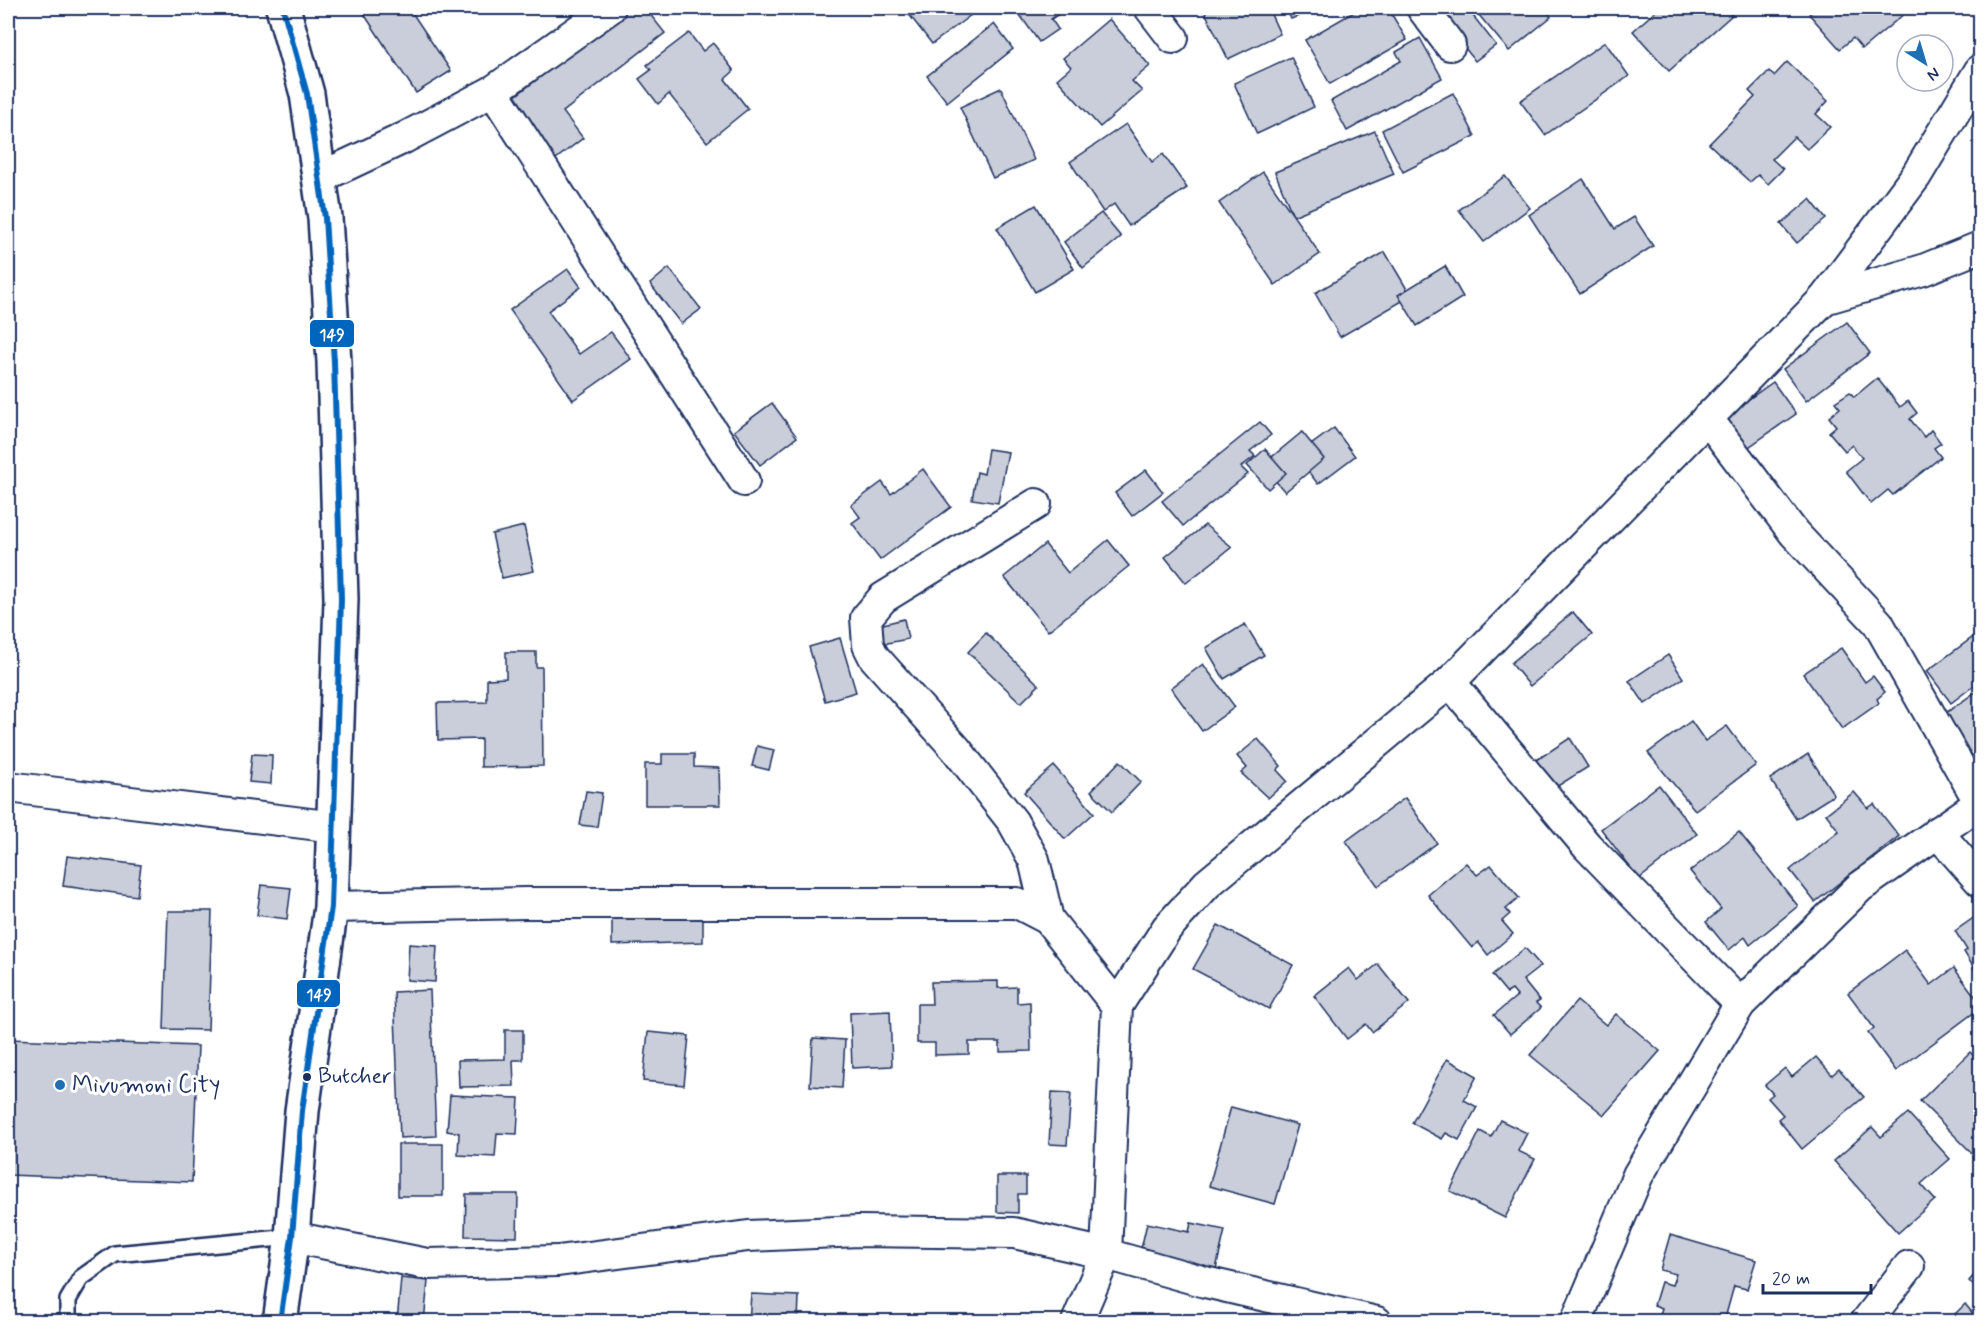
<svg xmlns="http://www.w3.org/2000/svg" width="1988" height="1329" font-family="Mynerve,sans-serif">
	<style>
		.building { fill: #caceda; stroke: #1b2f5e; stroke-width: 1.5 }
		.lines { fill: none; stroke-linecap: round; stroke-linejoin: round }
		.lane-casing { stroke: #1b2f5e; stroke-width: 20 }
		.street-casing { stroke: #1b2f5e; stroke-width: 34 }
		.secondary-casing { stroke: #1b2f5e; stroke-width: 38 }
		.lane { stroke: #fff; stroke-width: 15 }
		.street { stroke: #fff; stroke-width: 30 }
		.secondary { stroke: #fff; stroke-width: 33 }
		.bus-1-casing { stroke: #fff; stroke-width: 10 }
		.bus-1 { stroke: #0065bd; stroke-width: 6 }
		.bus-dot { fill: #1b2f5e; stroke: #fff; stroke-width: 2 }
		.poi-dot { fill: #1f6fb2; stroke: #fff; stroke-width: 2 }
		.labels { text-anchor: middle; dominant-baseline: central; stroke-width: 6; stroke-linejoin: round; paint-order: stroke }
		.bus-label { font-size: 22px; fill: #1b2f5e; stroke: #fff; text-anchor: start }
		.poi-label { font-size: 24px; fill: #1b2f5e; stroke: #fff; text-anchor: start }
		.line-badge { stroke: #fff; stroke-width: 2 }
		.badge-label { font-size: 16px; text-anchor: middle; font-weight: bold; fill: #fff }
	</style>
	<rect width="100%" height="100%" fill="#fff"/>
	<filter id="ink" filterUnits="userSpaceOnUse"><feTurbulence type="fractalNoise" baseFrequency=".0167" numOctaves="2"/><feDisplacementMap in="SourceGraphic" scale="12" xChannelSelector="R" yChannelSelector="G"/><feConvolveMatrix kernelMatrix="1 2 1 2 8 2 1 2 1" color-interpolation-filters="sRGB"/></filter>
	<g filter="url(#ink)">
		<g class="building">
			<path d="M374 8H409L451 71 416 93 364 14Z"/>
			<path d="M630 8H645L665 33 563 112 583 138 552 162 505 104Z"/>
			<path d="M904 8H971L975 12 932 44Z"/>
			<path d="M1015 8H1068L1051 19 1058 29 1039 42Z"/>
			<path d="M1203 8H1268L1280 34 1228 59Z"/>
			<path d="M1286 8H1318L1291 19Z"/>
			<path d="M1361 8H1388L1407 40 1330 84 1305 40Z"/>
			<path d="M1448 8H1467L1496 45 1475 61 1439 14Z"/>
			<path d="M1473 8H1544L1551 17 1509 51Z"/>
			<path d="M1659 8H1724L1732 15 1669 71 1633 31Z"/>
			<path d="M1817 8H1911L1862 49 1853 38 1840 49 1809 14Z"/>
			<path d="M1109 19 1150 66 1132 81 1142 91 1100 127 1057 79 1071 67 1063 58Z"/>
			<path d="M994 24 1013 49 947 102 927 76Z"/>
			<path d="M689 33 703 51 713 43 734 71 725 79 748 109 707 142 669 94 658 104 639 79 651 70 647 65Z"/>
			<path d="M1420 38 1442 78 1347 131 1331 101 1401 61 1396 52Z"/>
			<path d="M1605 42 1629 76 1545 135 1520 101Z"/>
			<path d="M1291 57 1314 107 1257 134 1234 83Z"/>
			<path d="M1787 62 1828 101 1816 114 1830 127 1807 149 1794 137 1772 159 1783 169 1768 184 1758 175 1750 182 1709 144 1755 97 1749 91 1769 71 1774 76Z"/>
			<path d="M1001 88 1034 160 993 178 960 107Z"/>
			<path d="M1453 93 1475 136 1403 172 1382 130Z"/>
			<path d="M1126 124 1152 162 1163 154 1187 188 1129 226 1114 204 1103 212 1070 162Z"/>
			<path d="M1375 131 1394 174 1293 216 1275 172Z"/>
			<path d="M1263 172 1320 254 1275 285 1219 203Z"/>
			<path d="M1505 176 1530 208 1484 242 1459 210Z"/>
			<path d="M1583 179 1615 229 1634 217 1653 246 1580 294 1529 215Z"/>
			<path d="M1810 199 1826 219 1797 243 1781 224Z"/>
			<path d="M1036 205 1074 269 1035 292 997 228Z"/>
			<path d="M1101 213 1121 237 1083 268 1064 242Z"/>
			<path d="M1385 252 1411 296 1340 337 1315 293Z"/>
			<path d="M1445 266 1463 297 1417 326 1398 295Z"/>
			<path d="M669 268 701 309 681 324 650 284Z"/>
			<path d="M568 269 581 287 548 311 579 354 611 332 631 359 573 400 510 310Z"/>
			<path d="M1847 322 1870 353 1806 401 1783 369Z"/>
			<path d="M1877 378 1900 407 1908 401 1917 413 1910 419 1924 437 1931 430 1941 443 1934 448 1941 457 1893 495 1888 490 1871 504 1846 471 1862 458 1852 445 1845 451 1829 432 1836 426 1829 417 1840 408 1835 402 1850 392 1854 397Z"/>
			<path d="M1773 382 1796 414 1743 451 1721 419Z"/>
			<path d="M772 403 797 437 760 465 734 431Z"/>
			<path d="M1260 422 1271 435 1250 451 1255 456 1241 467 1248 474 1183 526 1162 501Z"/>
			<path d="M1334 428 1355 456 1318 484 1296 456Z"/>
			<path d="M1302 432 1324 459 1285 492 1262 465Z"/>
			<path d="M988 449 1008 452 998 503 972 499 977 472 984 474Z"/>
			<path d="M1265 449 1286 473 1268 489 1247 465Z"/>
			<path d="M923 469 951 507 880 560 852 523 860 517 851 505 882 482 891 494Z"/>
			<path d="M1146 470 1163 492 1132 516 1115 493Z"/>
			<path d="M1205 525 1232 547 1186 583 1165 557Z"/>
			<path d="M524 526 534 571 502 578 492 534Z"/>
			<path d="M1108 540 1129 566 1048 631 1004 577 1045 544 1068 573Z"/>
			<path d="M1573 612 1592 635 1530 686 1511 663Z"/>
			<path d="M904 619 908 639 882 644 879 625Z"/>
			<path d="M1245 624 1264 655 1224 679 1206 648Z"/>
			<path d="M1980 632V681L1951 703 1927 671Z"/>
			<path d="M986 633 1039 685 1021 703 968 652Z"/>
			<path d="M840 638 856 692 825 701 809 647Z"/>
			<path d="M1841 648 1865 682 1873 676 1885 692 1877 699 1879 703 1842 729 1803 674Z"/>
			<path d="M506 652H536V667H542L543 766 481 767V739L438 740 437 703 487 702V679L506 678Z"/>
			<path d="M1668 655 1683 678 1645 704 1629 681Z"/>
			<path d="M1203 664 1235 707 1202 731 1171 688Z"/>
			<path d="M1980 689V767L1943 715Z"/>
			<path d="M1691 721 1705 741 1727 726 1756 765 1695 810 1648 753Z"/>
			<path d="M1570 738 1588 767 1553 789 1535 761Z"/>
			<path d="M1258 739 1281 766 1277 770 1287 781 1268 798 1241 773 1247 768 1237 756Z"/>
			<path d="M757 746 774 750 769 770 752 766Z"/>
			<path d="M252 754 272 755 271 784 249 782Z"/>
			<path d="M662 754H694V767L719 768 720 805H645V764H662Z"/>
			<path d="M1808 754 1834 795 1796 819 1770 779Z"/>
			<path d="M1120 761 1141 782 1112 812 1091 791Z"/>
			<path d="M1054 766 1094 813 1065 839 1024 792Z"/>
			<path d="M1659 785 1697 834 1639 879 1601 829Z"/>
			<path d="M586 791 602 793 597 827 580 825Z"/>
			<path d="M1854 792 1868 808 1874 804 1899 836 1815 902 1790 870 1839 831 1826 814Z"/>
			<path d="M1405 798 1437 843 1378 886 1346 841Z"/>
			<path d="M1739 832 1798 906 1750 945 1745 937 1729 950 1706 922 1721 909 1690 871Z"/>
			<path d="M67 856 141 865 137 896 63 886Z"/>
			<path d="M1466 863 1477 875 1491 865 1519 898 1506 909 1510 914 1502 921 1513 934 1488 955 1478 942 1472 948 1428 895Z"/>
			<path d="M261 885 291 888 287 919 257 915Z"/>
			<path d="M168 911H212L208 1030 164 1029Z"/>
			<path d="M1979 914 1980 916V978L1964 952 1967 950 1955 931Z"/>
			<path d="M703 916V942L612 945V919Z"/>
			<path d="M1218 925 1293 965 1269 1009 1193 969Z"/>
			<path d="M409 944 437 946 435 982 407 980Z"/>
			<path d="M1525 948 1541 966 1523 980 1540 1001 1536 1003 1541 1008 1510 1034 1494 1015 1517 996 1512 990 1507 993 1492 975Z"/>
			<path d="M1905 950 1931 985 1954 968 1980 1003V1008L1896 1071 1868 1033 1874 1028 1848 993Z"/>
			<path d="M1378 964 1409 1003 1372 1032 1366 1024 1347 1039 1314 996 1349 968 1358 980Z"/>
			<path d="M998 981V988L1017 987V1003L1030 1002 1031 1051 1000 1052V1042H969V1054L935 1055V1043H917V1004H932L931 982Z"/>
			<path d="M430 990 436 1136 400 1138 394 992Z"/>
			<path d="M1577 1001 1606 1025 1616 1014 1660 1051 1604 1115 1530 1055Z"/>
			<path d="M890 1011 892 1066 852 1068 850 1013Z"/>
			<path d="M505 1030H523V1060H513L514 1086 459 1087 458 1060 505 1059Z"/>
			<path d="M648 1032 689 1036 684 1085 643 1081Z"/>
			<path d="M813 1038 845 1040 842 1088 810 1086Z"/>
			<path d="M8 1039 198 1046 192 1182 8 1175Z"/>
			<path d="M1970 1052 1980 1063V1161L1920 1101Z"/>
			<path d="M1816 1057 1832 1075 1839 1069 1864 1097 1802 1149 1778 1119 1783 1115 1768 1098 1773 1094 1765 1085 1785 1068 1792 1077Z"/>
			<path d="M1447 1059 1477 1076 1464 1100 1477 1107 1459 1140 1446 1133 1442 1139 1412 1123Z"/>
			<path d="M1052 1092 1071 1093 1067 1145 1049 1144Z"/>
			<path d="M450 1095 519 1098 517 1134 497 1133 495 1157 458 1155 459 1133 447 1131Z"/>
			<path d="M1231 1107 1298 1125 1275 1204 1209 1186Z"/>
			<path d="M1908 1113 1950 1159 1921 1184 1935 1200 1898 1233 1834 1161 1872 1127 1881 1137Z"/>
			<path d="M1500 1120 1527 1133 1518 1151 1535 1159 1505 1218 1450 1191 1480 1131 1491 1137Z"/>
			<rect x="398" y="1144" width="45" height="52"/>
			<path d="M997 1176H1026V1194H1018V1213L997 1212Z"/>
			<path d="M466 1194H518L517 1237 465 1236Z"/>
			<path d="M1147 1223 1189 1232 1191 1223 1225 1230 1216 1269 1141 1249Z"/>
			<path d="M1670 1235 1756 1260 1747 1289 1734 1286 1724 1322H1658L1662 1308 1654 1305 1661 1282 1672 1285 1676 1274 1660 1270Z"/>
			<path d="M1980 1268V1292L1969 1281Z"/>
			<path d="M401 1278 428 1281 424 1322H397Z"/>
			<path d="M751 1294 799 1296 798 1322H749Z"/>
			<path d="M1965 1304 1980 1322H1947Z"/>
		</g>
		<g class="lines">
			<g class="lane-casing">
				<path id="lane" d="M68 1322V1300L81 1278 115 1254 292 1237"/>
			</g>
			<g class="street-casing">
				<g id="street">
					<path d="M1150 8 1173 38"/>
					<path d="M1422 8 1450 45"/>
					<path d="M493 91 744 481"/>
					<path d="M319 178 404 138 493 91 610 8"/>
					<path d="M1824 299 1923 270 1980 247"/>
					<path d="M1707 418 1794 533 1878 623 1980 803"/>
					<path d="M1036 504 883 598 866 618 868 645 874 657 956 749 1013 822 1034 860 1048 919"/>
					<path d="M1450 682 1587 846 1740 1004"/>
					<path d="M8 787 335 827"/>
					<path d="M1937 832 1980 881"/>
					<path d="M331 907 526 903H1017L1048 919 1117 1006"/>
					<path d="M292 1237 427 1264 558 1261 748 1236 859 1231 1014 1233 1106 1254 1205 1282 1377 1322"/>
					<path d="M1077 1322 1106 1254 1117 1006 1167 928 1207 884 1450 682 1824 299 1916 176 1980 70"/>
					<path d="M1576 1322 1638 1175 1740 1004 1860 887 1980 803"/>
					<path d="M1866 1322 1909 1266"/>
				</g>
			</g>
			<g class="secondary-casing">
				<path id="secondary" d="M280 1322 292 1237 302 1111 331 907 341 599 334 362 325 218 307 94 283 8"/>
			</g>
			<use href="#lane" class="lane"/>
			<use href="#street" class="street"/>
			<use href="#secondary" class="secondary"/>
			<g class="bus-1-casing">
				<path id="bus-1" d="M280 1322 292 1237 302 1111 331 907 341 599 334 362 325 218 307 94 283 8"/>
			</g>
			<use href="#bus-1" class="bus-1"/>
		</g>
	</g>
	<circle class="bus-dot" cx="307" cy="1077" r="5"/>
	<circle class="poi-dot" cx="60" cy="1085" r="6"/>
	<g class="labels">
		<g class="bus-label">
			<text x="318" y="1077">Butcher</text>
		</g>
		<g class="poi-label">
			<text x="72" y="1085">Mivumoni City</text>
		</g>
	</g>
	<g class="line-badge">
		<rect x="309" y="319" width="46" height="29" rx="6" fill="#0065bd"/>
		<rect x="296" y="979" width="45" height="29" rx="6" fill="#0065bd"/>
	</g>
	<g class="badge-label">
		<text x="332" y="340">149</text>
		<text x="319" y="1000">149</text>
	</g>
	<rect width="1988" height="1329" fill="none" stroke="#fff" stroke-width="30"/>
	<rect x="15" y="15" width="1958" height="1299" fill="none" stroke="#1b2f5e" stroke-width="2" filter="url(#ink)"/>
	<g transform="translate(1925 63) rotate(143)"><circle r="28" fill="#ffffff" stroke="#a4acbf" stroke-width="1.5"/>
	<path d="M0-4.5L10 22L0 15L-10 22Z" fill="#1f6fb2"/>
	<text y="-9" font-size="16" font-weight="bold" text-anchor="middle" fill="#1b2f5e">N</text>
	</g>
	<path d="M1763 1284v9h108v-9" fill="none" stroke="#1b2f5e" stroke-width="3"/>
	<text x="1772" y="1284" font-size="18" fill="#1b2f5e" stroke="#ffffff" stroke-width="4.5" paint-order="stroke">20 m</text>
</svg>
